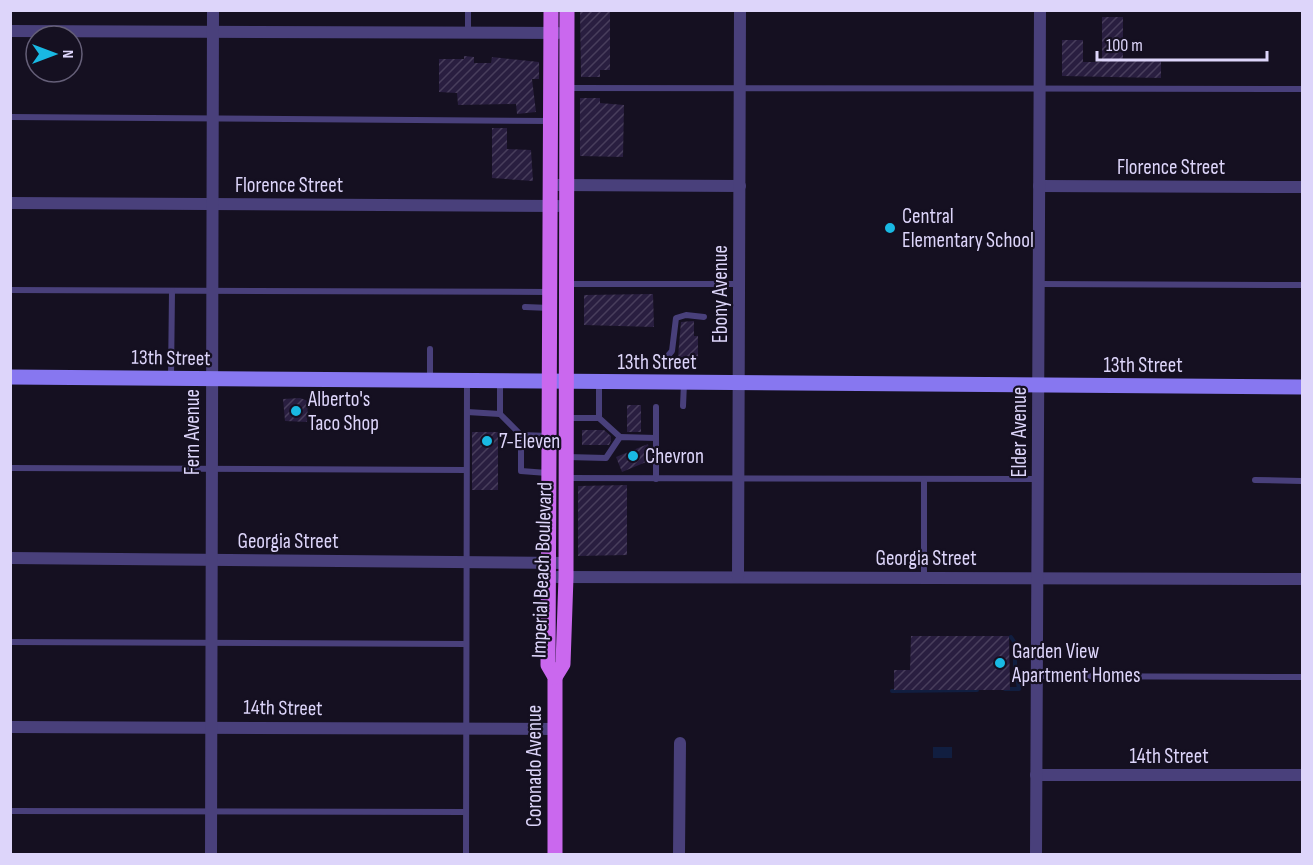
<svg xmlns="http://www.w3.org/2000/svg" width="1313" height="865" font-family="'Sofia Sans Condensed',sans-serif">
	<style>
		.water { fill: url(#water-ripples) }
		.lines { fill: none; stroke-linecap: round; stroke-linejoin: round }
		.stream { stroke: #111e40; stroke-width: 4 }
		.building { fill: url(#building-hatch) }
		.service { stroke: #49407b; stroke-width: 6 }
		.minor { stroke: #49407b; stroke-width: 12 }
		.secondary { stroke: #8777f0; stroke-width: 15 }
		.primary { stroke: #ca68ee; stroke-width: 15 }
		.poi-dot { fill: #19b9e3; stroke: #151021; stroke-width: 2 }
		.labels { text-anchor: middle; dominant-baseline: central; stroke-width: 4.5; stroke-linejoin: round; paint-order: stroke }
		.street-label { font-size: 21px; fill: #ddd5fa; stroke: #151021 }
		.poi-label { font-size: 21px; fill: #ddd5fa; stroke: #151021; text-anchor: start }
	</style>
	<defs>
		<pattern id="water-ripples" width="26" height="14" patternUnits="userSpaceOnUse" patternTransform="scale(1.5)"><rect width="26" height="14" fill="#111e40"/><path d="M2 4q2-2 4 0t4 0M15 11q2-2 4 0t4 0" fill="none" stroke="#333e5c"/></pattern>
		<pattern id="building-hatch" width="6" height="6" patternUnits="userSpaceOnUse" patternTransform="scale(1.5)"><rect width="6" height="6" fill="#291e40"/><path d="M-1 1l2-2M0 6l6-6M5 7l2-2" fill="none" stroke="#483e5c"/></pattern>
	</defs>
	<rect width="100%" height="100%" fill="#151021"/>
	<rect class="water" x="933" y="747" width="19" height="11"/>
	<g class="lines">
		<g class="stream">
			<path d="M1005 689H1019L1015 667V643L1011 637"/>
			<path d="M892 691 977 690"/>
		</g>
	</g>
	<g class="building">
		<path d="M580 11 610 12V70H600V77H581Z"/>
		<path d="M1102 17H1123V60H1161V78L1062 76V40H1083V62H1102Z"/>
		<path d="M464 56 474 57V63H491L492 57 539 62V79H532L536 112 517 114 516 104 458 105 457 93 439 92V59H464Z"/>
		<path d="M580 98H600V103L624 105 623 157 580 156Z"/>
		<path d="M492 128H507V149L531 150 533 181 492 178Z"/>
		<path d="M653 294 654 327 584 325V295Z"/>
		<path d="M694 321V336H698V357H678L681 322Z"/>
		<path d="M300 398 308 401 307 422 285 421 283 399Z"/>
		<rect x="627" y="405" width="14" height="27"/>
		<path d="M582 430H604L611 436V441L609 445H582Z"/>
		<rect x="472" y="432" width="26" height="58"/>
		<path d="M648 444 651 460 622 472 616 457Z"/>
		<path d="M627 485V555L578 556V486Z"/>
		<path d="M911 636H1009L1010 690H894V670H910Z"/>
	</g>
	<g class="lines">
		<g class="service">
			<path d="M468 10V33"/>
			<path d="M568 88 1302 89"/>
			<path d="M10 117 550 121"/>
			<path d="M568 284H739"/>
			<path d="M1039 284 1302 285"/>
			<path d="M10 290 550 292"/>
			<path d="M525 307 550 308"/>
			<path d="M666 358 672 351 676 318 686 315 704 317"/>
			<path d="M171 377 172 291"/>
			<path d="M430 378V349"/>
			<path d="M500 382V414"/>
			<path d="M599 383V418"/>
			<path d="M683 406 684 383"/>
			<path d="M467 412 500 414 521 435 549 436"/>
			<path d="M568 418H599L620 437"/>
			<path d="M521 435V471L547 473"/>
			<path d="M567 457 606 458 620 437 656 438"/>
			<path d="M10 468 466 470"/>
			<path d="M568 478 1037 479"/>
			<path d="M656 479V407"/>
			<path d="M924 480V578"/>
			<path d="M1255 480 1302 481"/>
			<path d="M10 642 466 644"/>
			<path d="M1037 676 1302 677"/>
			<path d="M10 811 466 812"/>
			<path d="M466 854 467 382"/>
		</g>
		<g class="minor">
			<path d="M10 31 558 33"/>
			<path d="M558 185 740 186"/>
			<path d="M1039 186 1302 187"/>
			<path d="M10 203 558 206"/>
			<path d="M10 558 566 563"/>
			<path d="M557 577 1302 579"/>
			<path d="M738 577 740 10"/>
			<path d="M10 727 555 729"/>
			<path d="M1036 775H1302"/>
			<path d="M211 854 213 10"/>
			<path d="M679 854 680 743"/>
			<path d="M1036 854 1040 10"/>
		</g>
		<path class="secondary" d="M10 377 1302 387"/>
		<g class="primary">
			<path d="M551 10 548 665 555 677V854"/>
			<path d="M555 677 563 664 566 577 567 10"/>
		</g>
	</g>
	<g class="poi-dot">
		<circle cx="890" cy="228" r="6"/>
		<circle cx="296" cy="411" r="6"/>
		<circle cx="487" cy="441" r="6"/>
		<circle cx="633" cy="456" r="6"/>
		<circle cx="1000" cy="663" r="6"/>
	</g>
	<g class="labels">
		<g class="street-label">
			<text x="1171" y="167">Florence Street</text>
			<text x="289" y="185">Florence Street</text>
			<text transform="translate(720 294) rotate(-90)">Ebony Avenue</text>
			<text transform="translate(171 358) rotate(1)">13th Street</text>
			<text x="657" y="362">13th Street</text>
			<text x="1143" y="365">13th Street</text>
			<text transform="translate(192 432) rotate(-90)">Fern Avenue</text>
			<text transform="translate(1019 432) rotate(-90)">Elder Avenue</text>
			<text x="288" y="541">Georgia Street</text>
			<text x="926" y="558">Georgia Street</text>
			<text transform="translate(542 570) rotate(-88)">Imperial Beach Boulevard</text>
			<text transform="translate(283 708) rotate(1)">14th Street</text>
			<text x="1169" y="756">14th Street</text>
			<text transform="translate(534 766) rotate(-90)">Coronado Avenue</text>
		</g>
		<g class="poi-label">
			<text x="902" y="216">Central<tspan x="902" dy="24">Elementary School</tspan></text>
			<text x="308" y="399">Alberto's<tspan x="308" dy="24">Taco Shop</tspan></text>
			<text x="499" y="441">7-Eleven</text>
			<text x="645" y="456">Chevron</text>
			<text x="1012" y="651">Garden View<tspan x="1012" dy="24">Apartment Homes</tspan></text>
		</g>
	</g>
	<rect width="1313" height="865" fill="none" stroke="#ddd5fa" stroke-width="24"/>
	<g transform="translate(54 54) rotate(90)"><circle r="28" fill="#151021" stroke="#655f78" stroke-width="1.5"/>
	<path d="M0-4.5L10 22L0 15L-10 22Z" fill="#19b9e3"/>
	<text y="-9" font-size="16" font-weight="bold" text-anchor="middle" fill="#ddd5fa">N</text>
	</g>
	<path d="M1097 51v9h170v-9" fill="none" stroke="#ddd5fa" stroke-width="3"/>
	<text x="1106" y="51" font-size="18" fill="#ddd5fa" stroke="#151021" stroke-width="4.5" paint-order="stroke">100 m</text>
</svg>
